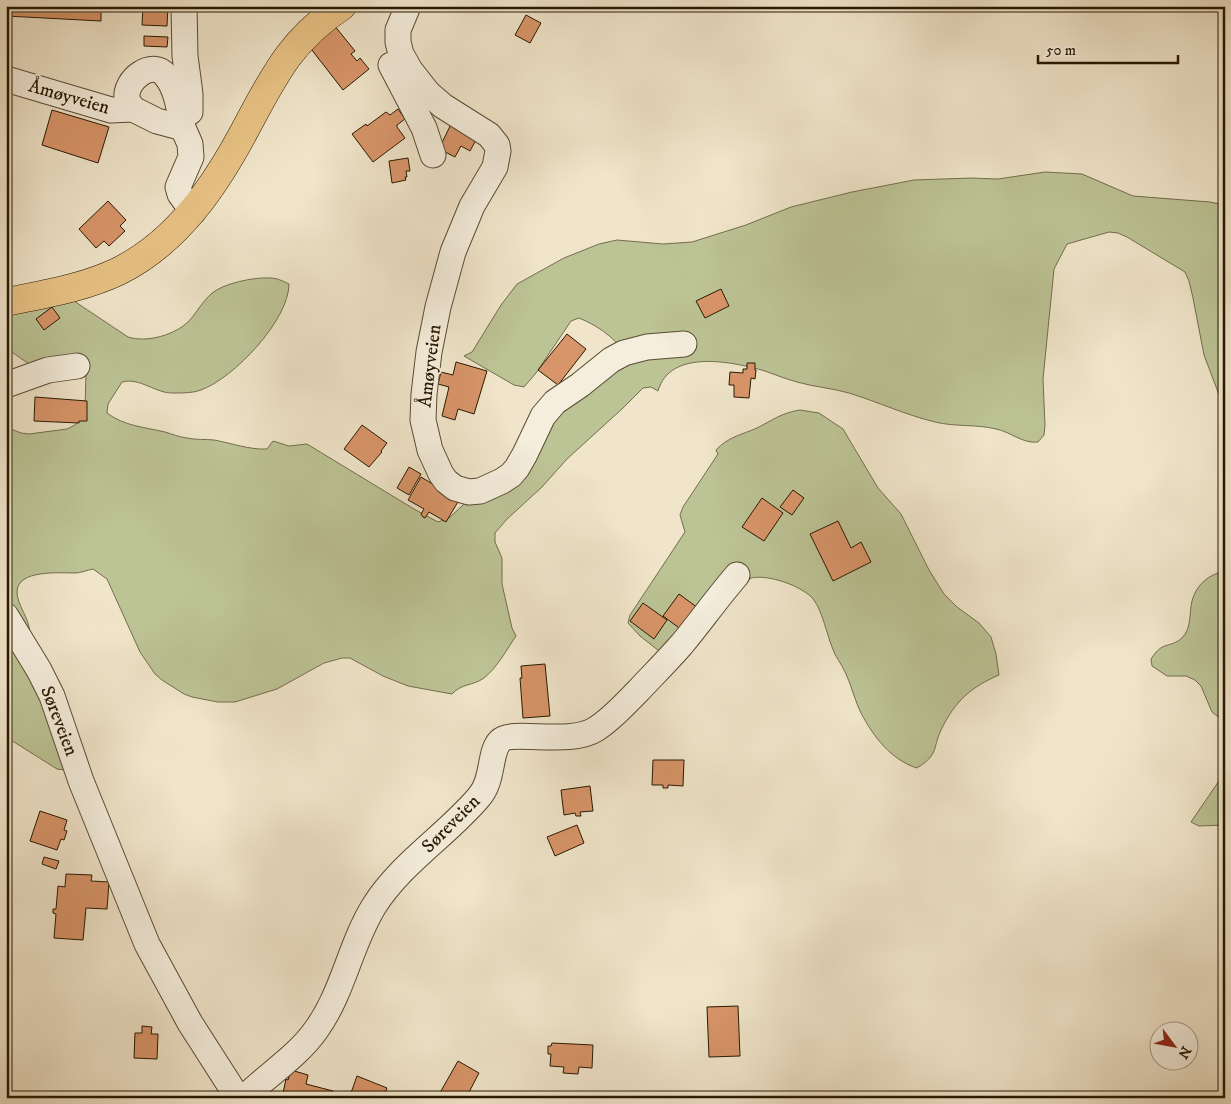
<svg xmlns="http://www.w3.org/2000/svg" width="1231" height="1104" font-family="'IM FELL DW Pica',serif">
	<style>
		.green { fill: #bcc395; stroke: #726e4b }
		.building { fill: #d89569; stroke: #271801 }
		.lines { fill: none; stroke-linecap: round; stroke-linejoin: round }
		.minor-casing { stroke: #594b33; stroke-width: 27 }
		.major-casing { stroke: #271801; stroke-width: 29 }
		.minor { stroke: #f5eedd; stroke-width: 25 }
		.major { stroke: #e8c285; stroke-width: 28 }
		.labels { text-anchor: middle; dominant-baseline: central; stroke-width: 4; stroke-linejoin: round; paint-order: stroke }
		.street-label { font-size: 19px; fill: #271801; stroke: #f5eedd }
	</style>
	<rect width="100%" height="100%" fill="#f0e5ca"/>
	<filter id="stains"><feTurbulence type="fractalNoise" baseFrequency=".004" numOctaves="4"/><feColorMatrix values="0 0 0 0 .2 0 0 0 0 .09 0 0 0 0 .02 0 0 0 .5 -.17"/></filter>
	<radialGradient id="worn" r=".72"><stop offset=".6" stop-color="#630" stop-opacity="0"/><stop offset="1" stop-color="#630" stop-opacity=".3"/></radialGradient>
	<g class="green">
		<path d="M1045 172 1082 174 1133 196 1210 202 1225 205V402L1218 392 1204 355 1193 298 1189 281 1185 272 1127 237 1118 233 1109 232 1067 244 1054 269 1043 379 1045 425 1044 435 1038 442C1023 444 1011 432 996 429 976 424 955 427 935 422 906 415 878 402 849 393 832 388 814 387 797 382 786 379 776 375 765 371 734 362 670 348 658 391L651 387 643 388 623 408 567 459 542 487 507 519 495 533V542L502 558V584L512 628 516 636C507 649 497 668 484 678 473 686 462 683 452 694L408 686 383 676 350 658H342L324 663 277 689 235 702H218L192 697 184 694 162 680 155 674 140 652 107 579 93 569C87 570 81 573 75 573 61 573 17 569 17 592 17 605 29 617 30 633L66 770 57 769 6 737V427L21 433 29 434 67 429 75 425 85 409 86 374 80 368 29 364 6 348V293L74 301 128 337C147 343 175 335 189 321 197 312 203 301 211 294 223 283 255 277 270 278 277 278 283 281 289 284 289 320 234 378 201 390 193 393 182 393 174 393 156 394 140 377 122 382L108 404 107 413C124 426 144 427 165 432 172 434 179 437 187 438 196 440 205 439 214 440 231 443 250 450 267 449L273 441 289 446 307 444 414 509 438 522 449 518 491 479 544 417 604 382 623 351C613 336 596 325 579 318L571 321 536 373 524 387 514 385 464 356 472 352 501 305 517 284 564 258 599 244 617 240 663 244 692 242 746 225 791 207 852 192 914 180 971 178 998 179Z"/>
		<path d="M800 410 819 413 843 429 878 488 901 514 929 570 944 594 957 607 979 623 991 637 996 654 999 675C971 687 955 701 941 730 932 750 939 754 917 768 891 760 873 736 861 713 855 701 852 687 846 674 842 664 835 657 832 647 827 634 822 611 814 600 803 586 768 574 751 578L668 658 640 636 628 623 630 615 685 532 680 515 683 507 718 454 716 450C728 437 741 435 757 428 773 420 781 413 800 410Z"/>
		<path d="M1225 571V722L1212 712 1201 686 1195 680 1186 676H1167L1152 666 1151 659C1163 640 1169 649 1182 638 1192 628 1189 613 1192 601 1196 585 1209 574 1225 571Z"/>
		<path d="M1225 772V825L1199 826 1191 822Z"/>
	</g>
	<g class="building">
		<path d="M6 6H101V21L6 16Z"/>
		<path d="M143 6H168L167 26 142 25Z"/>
		<path d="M526 15 541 23 530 43 515 35Z"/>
		<path d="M334 25 355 51 351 54 357 61 360 58 369 69 343 90 308 45Z"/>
		<path d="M144 36 168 37 167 47 144 46Z"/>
		<path d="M398 109 405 119 397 125V127L405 138 373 162 352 134 366 124 367 126 386 112 390 115Z"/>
		<path d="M52 110 109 127 98 163 42 145Z"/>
		<path d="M452 122 478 136 470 151 461 146 455 157 439 149Z"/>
		<path d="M408 158 410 171H406L407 177H405L406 180 392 183 389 161Z"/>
		<path d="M108 201 126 220 120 226 125 231 109 246 104 241 96 248 79 229Z"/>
		<path d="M721 289 729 306 705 318 696 301Z"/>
		<path d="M52 307 60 318 44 330 36 319Z"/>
		<path d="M567 334 586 349 558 385 538 370Z"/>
		<path d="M456 362 487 371 474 414 458 409 455 420 442 416 449 387 438 384 441 372 453 375Z"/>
		<path d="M747 363H755V370H756L755 379 751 378 749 398 734 397V385H729L730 372 743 373V369H747Z"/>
		<path d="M35 397 87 401V421H79V423L34 421Z"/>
		<path d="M362 425 387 443 381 451 382 452 369 467 344 449Z"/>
		<path d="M409 467 421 474 409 495 397 488Z"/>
		<path d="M421 477 459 500 446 522 429 512 425 518 423 517 421 514 424 509 408 500Z"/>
		<path d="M793 490 804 498 792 515 780 507Z"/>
		<path d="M762 498 783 513 764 541 742 527Z"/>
		<path d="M838 521 851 548 861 542 871 562 833 581 810 534Z"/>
		<path d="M679 594 698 608 682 630 663 616Z"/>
		<path d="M643 603 667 620 654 639 630 621Z"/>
		<path d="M545 664 550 716 523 718 520 678H522L521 666Z"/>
		<path d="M653 760H684L683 786 668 785V788H663V785H652Z"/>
		<path d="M590 786 593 811 580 812 581 816H576L575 813 564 815 561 790Z"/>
		<path d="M40 811 67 820 64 830 67 831 64 840 61 839 57 850 30 841Z"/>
		<path d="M577 825 584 843 555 856 547 837Z"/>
		<path d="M44 857 59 861 56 869 42 864Z"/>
		<path d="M66 874 92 875 91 881 109 882 107 909 86 908 83 940 54 938 56 914 53 913V909H56L58 886 65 887Z"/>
		<path d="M738 1006 740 1056 709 1057 707 1007Z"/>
		<path d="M142 1026 152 1027 151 1034H158L157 1059 134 1058 135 1033H142Z"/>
		<path d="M552 1043 593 1045 592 1068 579 1067 578 1074 563 1073 564 1067 550 1066 551 1054H548V1046H551Z"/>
		<path d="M458 1061 479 1073 466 1098H437Z"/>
		<path d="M291 1070 308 1075 306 1084 333 1091 332 1098H282L286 1079 288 1080Z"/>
		<path d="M357 1076 387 1088 383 1098H363L351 1093Z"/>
	</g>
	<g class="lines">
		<g class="minor-casing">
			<g id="minor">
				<path d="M184 6 185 56 190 94V112"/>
				<path d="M408 6 398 30V42L401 54 410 70 428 93 443 106 489 135 497 145 498 151 495 167 472 206 453 252 438 307 429 352 424 394 423 420 430 450 441 474 446 481 455 488 469 492 480 491 502 481 511 475 517 468 525 454 543 416 555 402 580 385 611 360 624 353 647 347 684 344"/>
				<path d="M391 65 424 128 433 155"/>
				<path d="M6 79 111 110 133 109 157 121 183 128 190 144 191 157 178 187 180 194 193 212"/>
				<path d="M133 109C131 106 128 102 127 99 124 80 153 58 166 76 178 91 179 111 183 128"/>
				<path d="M6 385 48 370 77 366"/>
				<path d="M6 616 39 670 52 696 81 781 147 944 190 1023 238 1098"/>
				<path d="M244 1098C267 1075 297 1057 316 1030 343 993 350 945 374 906 401 863 447 835 479 797 494 780 489 752 500 741 512 729 570 746 596 729 612 719 625 704 638 691 653 675 668 660 682 644 701 621 718 597 737 575"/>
			</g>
		</g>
		<g class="major-casing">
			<path id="major" d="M6 302C44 294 84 288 119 271 179 241 217 183 247 126 275 74 291 40 342 6"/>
		</g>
		<use href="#minor" class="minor"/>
		<use href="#major" class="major"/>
	</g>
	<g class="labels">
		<g class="street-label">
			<text transform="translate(69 97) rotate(16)">Åmøyveien</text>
			<text transform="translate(430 366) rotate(-83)">Åmøyveien</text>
			<text transform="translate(59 721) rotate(69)">Søreveien</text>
			<text transform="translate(451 824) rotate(-45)">Søreveien</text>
		</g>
	</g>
	<rect width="1231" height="1104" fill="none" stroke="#f0e5ca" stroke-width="25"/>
	<rect x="8" y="8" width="1216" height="1089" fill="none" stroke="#271801" stroke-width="2.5"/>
	<rect x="12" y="12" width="1206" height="1079" fill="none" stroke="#271801"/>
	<g transform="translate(1174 1046) rotate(122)"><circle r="24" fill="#f5eedd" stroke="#a39885"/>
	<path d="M0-4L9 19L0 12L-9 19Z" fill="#8f2418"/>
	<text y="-8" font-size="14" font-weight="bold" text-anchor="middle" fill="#271801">N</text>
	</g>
	<path d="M1038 55v8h140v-8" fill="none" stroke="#271801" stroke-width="2.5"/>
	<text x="1046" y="55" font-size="15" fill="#271801" stroke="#f5eedd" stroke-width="4" paint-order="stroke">50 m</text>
	<rect width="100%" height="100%" filter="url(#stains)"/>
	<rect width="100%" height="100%" fill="url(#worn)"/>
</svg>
